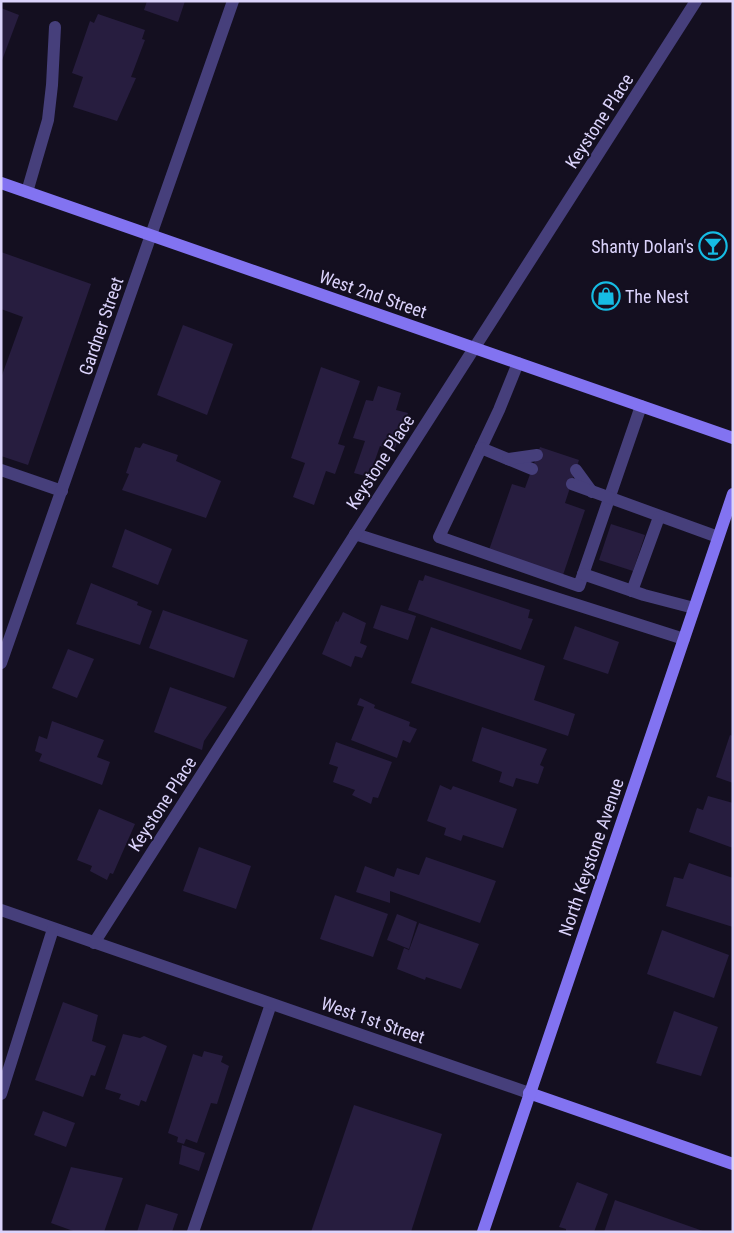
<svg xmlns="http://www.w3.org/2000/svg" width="734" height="1233" font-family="'Roboto Condensed',sans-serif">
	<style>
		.building { fill: #271d3f }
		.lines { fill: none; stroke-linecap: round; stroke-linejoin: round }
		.lane { stroke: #463f7b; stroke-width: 12 }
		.street { stroke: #463f7b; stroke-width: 12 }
		.secondary { stroke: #8273f1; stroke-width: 12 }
		.labels { text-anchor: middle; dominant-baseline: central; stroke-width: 4; stroke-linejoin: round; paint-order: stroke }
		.street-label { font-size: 18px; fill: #dbd3fb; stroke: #140f20 }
		.poi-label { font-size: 18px; fill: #dbd3fb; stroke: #140f20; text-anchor: end }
	</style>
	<rect width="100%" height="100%" fill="#140f20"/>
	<g class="building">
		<path d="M147 1H185L178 22 144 10Z"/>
		<path d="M1 8 19 15 1 63Z"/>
		<path d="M98 14 145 30 142 39 145 40 131 77 136 78 117 121 73 107 83 77 72 73 90 21 94 23Z"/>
		<path d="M1 252 91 284 28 465 1 456V378L23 317 1 309Z"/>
		<path d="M183 325 233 344 207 415 157 395Z"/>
		<path d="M321 367 360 381 338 444 345 446 335 474 326 471 314 505 293 497 305 463 291 458Z"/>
		<path d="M378 386 401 393 396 410 408 413 394 451 380 446 369 477 354 473 365 441 353 438 366 400 373 401Z"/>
		<path d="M143 443 178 455 176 461 221 481 206 518 122 490 129 474 126 473 135 447 140 448Z"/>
		<path d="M540 447 579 460 565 503 585 510 563 575 489 550 512 484 525 488Z"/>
		<path d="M611 524 645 535 633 571 599 560Z"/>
		<path d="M125 529 172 549 158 585 112 567Z"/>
		<path d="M425 575 530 610 528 618 533 619 521 650 408 610 419 580 423 581Z"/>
		<path d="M91 583 138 602 137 605 152 611 140 645 76 624Z"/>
		<path d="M381 605 416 616 408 640 373 628Z"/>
		<path d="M163 610 248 640 234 678 149 648Z"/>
		<path d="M343 612 366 623 360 643 367 646 362 658 355 656 351 667 322 654 336 621 338 622Z"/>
		<path d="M575 626 619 642 608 674 563 659Z"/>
		<path d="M431 627 545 666 534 700 575 714 568 736 411 683Z"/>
		<path d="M68 649 94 659 77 698 52 688Z"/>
		<path d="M170 687 227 707 204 741 202 750 154 732Z"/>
		<path d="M360 698 375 705 374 708 410 722 409 726 417 729 410 743 403 740 397 758 351 740 364 707 357 705Z"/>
		<path d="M52 721 104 740 97 757 110 762 102 785 39 761 42 754 35 751 39 736 47 739Z"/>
		<path d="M482 727 547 749 540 765 544 767 538 784 516 778 513 787 499 782 502 772 472 761Z"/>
		<path d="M730 735 733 736V783L716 777Z"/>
		<path d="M336 742 392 762 378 798 373 797 371 804 352 795 355 790 333 782 338 767 329 764Z"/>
		<path d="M440 785 451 790 453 786 517 809 503 848 463 835 461 841 444 835 446 828 427 821Z"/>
		<path d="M708 796 733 803V848L689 832 697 808 703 810Z"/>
		<path d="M99 809 135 824 113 874 110 873 107 880 90 871 92 866 77 860Z"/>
		<path d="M199 847 251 866 236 909 183 891Z"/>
		<path d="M426 857 496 881 480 923 390 891V903L356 892 365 866 394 877 397 868 419 875Z"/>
		<path d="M689 863 733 878V927L666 906 674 877 683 879Z"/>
		<path d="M335 895 388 914 373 957 320 939Z"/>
		<path d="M397 914 417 922 409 949 387 940Z"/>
		<path d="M419 923 479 944 461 989 426 977 425 980 397 969 404 948 409 950 408 953Z"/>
		<path d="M662 930 729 955 714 998 647 974Z"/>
		<path d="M63 1002 98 1015 92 1041 106 1046 95 1076 91 1075 83 1097 35 1080Z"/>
		<path d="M674 1011 718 1027 701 1076 656 1063Z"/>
		<path d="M123 1034 140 1038 144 1036 167 1046 146 1102 141 1100 139 1106 119 1099 121 1094 105 1089Z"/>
		<path d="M204 1051 223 1056 221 1062 229 1066 217 1104 211 1103 197 1143 186 1139 184 1144 177 1142 178 1137 168 1133 193 1054 202 1057Z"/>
		<path d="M354 1105 442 1134 411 1232H311Z"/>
		<path d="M43 1111 75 1123 66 1147 34 1135Z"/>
		<path d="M182 1145 205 1153 199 1171 179 1164Z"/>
		<path d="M71 1167 123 1178 104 1232H76L51 1223Z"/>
		<path d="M577 1182 608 1194 594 1232H566V1229L559 1227Z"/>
		<path d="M615 1200 703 1231V1232H604Z"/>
		<path d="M146 1204 178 1214 172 1232H137Z"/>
	</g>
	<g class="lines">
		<g class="lane">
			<path d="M27 192 48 120 52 85 55 27"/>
			<path d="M518 363 499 410 439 537 579 586 641 406"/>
			<path d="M481 448 532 469"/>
			<path d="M508 459 537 455"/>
			<path d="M1 470 62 491"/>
			<path d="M576 470 592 492"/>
			<path d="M572 484 718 537"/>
			<path d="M355 534 684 639"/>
			<path d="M583 574 644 595 694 608"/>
			<path d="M632 591 659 517"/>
			<path d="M94 943 696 1"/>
			<path d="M193 1232 271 1004"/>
		</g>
		<g class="street">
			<path d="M1 663 233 1"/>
			<path d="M1 910 529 1093"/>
			<path d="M1 1094 53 929"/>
		</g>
		<g class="secondary">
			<path d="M1 183 733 438"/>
			<path d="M529 1093 733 1164"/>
			<path d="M483 1232 733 494"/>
		</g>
	</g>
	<defs>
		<g id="bar-ring" transform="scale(1.4375)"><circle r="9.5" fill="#140f20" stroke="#16bce4" stroke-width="1.5"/><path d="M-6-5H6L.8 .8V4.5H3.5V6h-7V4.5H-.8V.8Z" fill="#16bce4"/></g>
		<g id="shop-ring" transform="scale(1.4375)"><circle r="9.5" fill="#140f20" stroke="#16bce4" stroke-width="1.5"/><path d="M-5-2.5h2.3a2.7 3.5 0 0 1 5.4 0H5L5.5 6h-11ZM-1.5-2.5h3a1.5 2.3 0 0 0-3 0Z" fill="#16bce4"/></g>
	</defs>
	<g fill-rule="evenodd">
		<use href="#bar-ring" x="713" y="246"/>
		<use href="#shop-ring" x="606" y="296"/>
	</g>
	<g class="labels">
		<g class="street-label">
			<text transform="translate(599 121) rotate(-57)">Keystone Place</text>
			<text transform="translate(373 294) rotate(19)">West 2nd Street</text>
			<text transform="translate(101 326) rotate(-71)">Gardner Street</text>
			<text transform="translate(380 462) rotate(-57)">Keystone Place</text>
			<text transform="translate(162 804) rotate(-57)">Keystone Place</text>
			<text transform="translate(591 857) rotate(-71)">North Keystone Avenue</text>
			<text transform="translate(373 1020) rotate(19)">West 1st Street</text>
		</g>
		<g class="poi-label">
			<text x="694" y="246">Shanty Dolan's</text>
			<text x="625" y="296" text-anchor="start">The Nest</text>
		</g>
	</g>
	<rect width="734" height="1233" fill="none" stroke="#dbd3fb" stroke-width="5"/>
</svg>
